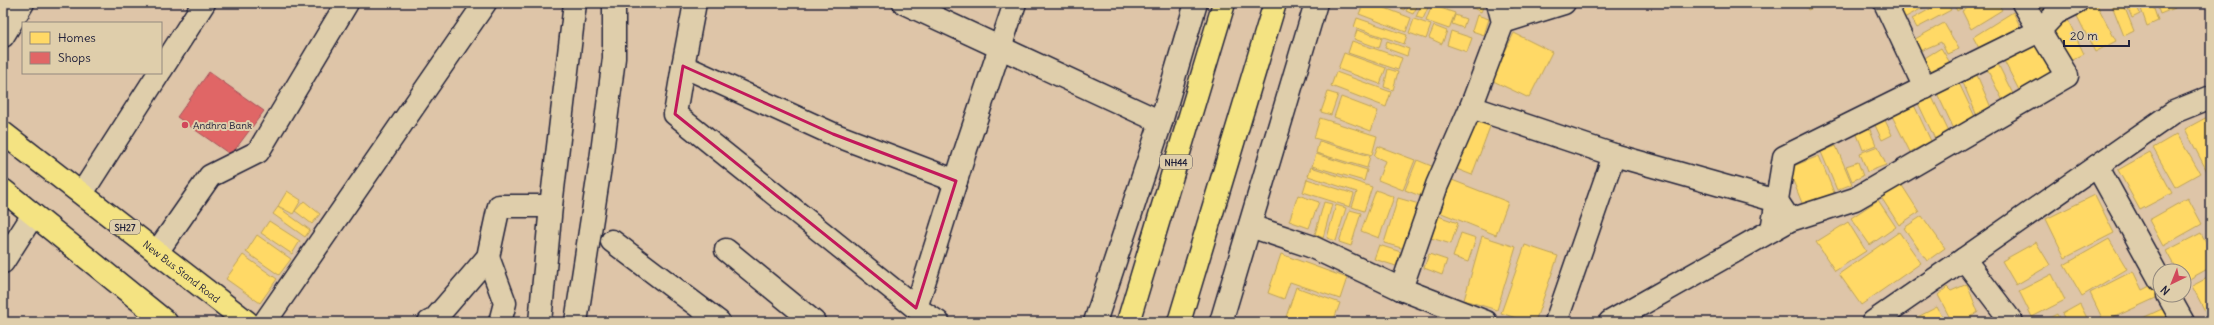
<svg xmlns="http://www.w3.org/2000/svg" width="2214" height="325" font-family="Delius,sans-serif">
	<style>
		.homes { fill: #ffd966; stroke: #bda259 }
		.shops { fill: #e06666; stroke: #a75259 }
		.lines { fill: none; stroke-linecap: round; stroke-linejoin: round }
		.street-casing { stroke: #22223b; stroke-width: 25 }
		.secondary-casing { stroke: #22223b; stroke-width: 25 }
		.primary-casing { stroke: #22223b; stroke-width: 25 }
		.highway-casing { stroke: #22223b; stroke-width: 25 }
		.street { stroke: #dfceab; stroke-width: 22 }
		.secondary { stroke: #dfceab; stroke-width: 22 }
		.primary { stroke: #f4e382; stroke-width: 22 }
		.highway { stroke: #f4e382; stroke-width: 22 }
		.marked { fill: none; stroke: #c2185b; stroke-width: 3; stroke-linejoin: round }
		.poi-dot { fill: #d1495b; stroke: #dfceab; stroke-width: 1.5 }
		.labels { text-anchor: middle; dominant-baseline: central; stroke-width: 4; stroke-linejoin: round; paint-order: stroke }
		.shield { fill: #dfceab; stroke: #5b565d; stroke-width: 1 }
		.shield-label { font-size: 9px; font-weight: bold; fill: #22223b }
		.poi-label { font-size: 10px; fill: #22223b; stroke: #dfceab; text-anchor: start }
		.street-label { font-size: 10px; fill: #22223b; stroke: #dfceab }
	</style>
	<rect width="100%" height="100%" fill="#dec5a8"/>
	<filter id="ink" filterUnits="userSpaceOnUse"><feTurbulence type="fractalNoise" baseFrequency=".025" numOctaves="2"/><feDisplacementMap in="SourceGraphic" scale="8" xChannelSelector="R" yChannelSelector="G"/><feConvolveMatrix kernelMatrix="1 2 1 2 8 2 1 2 1" color-interpolation-filters="sRGB"/></filter>
	<g filter="url(#ink)">
		<g class="homes">
			<path d="M1364 3H1372L1411 18 1406 32 1359 14Z"/>
			<path d="M1398 3H1407L1404 10 1397 7Z"/>
			<path d="M1410 3H1419L1413 14 1406 11Z"/>
			<path d="M1422 3H1430L1423 19 1416 17Z"/>
			<path d="M1468 3H1485L1481 12 1467 5Z"/>
			<path d="M1805 3H1823L1808 10Z"/>
			<path d="M1909 3H1932L1902 19 1897 9Z"/>
			<path d="M1941 3H1947L1951 10 1917 28 1912 19Z"/>
			<path d="M1953 3H1970L1957 11Z"/>
			<path d="M1975 3H1998L2002 10 1971 29 1962 11Z"/>
			<path d="M2042 3H2068L2038 20 2032 9Z"/>
			<path d="M2089 3H2096L2116 41 2095 52 2074 10Z"/>
			<path d="M2111 3H2123L2134 31 2124 36Z"/>
			<path d="M2126 3H2136L2140 14 2132 18Z"/>
			<path d="M2139 3H2152L2158 21 2147 26Z"/>
			<path d="M2156 3H2173L2175 8 2160 14Z"/>
			<path d="M1432 5 1455 13 1449 29 1426 21Z"/>
			<path d="M2013 12 2021 28 1980 50 1973 37Z"/>
			<path d="M1455 15 1466 19 1463 28 1452 24Z"/>
			<path d="M1477 15 1489 19 1484 35 1472 31Z"/>
			<path d="M1357 18 1407 35 1404 44 1354 27Z"/>
			<path d="M1414 19 1431 25 1426 39 1409 33Z"/>
			<path d="M2068 20 2084 54 2062 65 2046 31Z"/>
			<path d="M1944 23 1959 49 1947 54 1941 42 1920 51 1915 39Z"/>
			<path d="M1434 26 1447 31 1442 44 1429 38Z"/>
			<path d="M1357 30 1382 38 1379 48 1354 39Z"/>
			<path d="M1451 31 1472 38 1467 52 1447 45Z"/>
			<path d="M1514 33 1552 52 1529 98 1491 80Z"/>
			<path d="M2036 38 2054 74 2020 92 2001 55Z"/>
			<path d="M1352 41 1402 58 1398 70 1348 53Z"/>
			<path d="M1387 41 1409 49 1407 56 1385 48Z"/>
			<path d="M1941 48 1952 66 1926 79 1918 62Z"/>
			<path d="M1344 53 1386 68 1380 84 1338 69Z"/>
			<path d="M1997 62 2014 96 2003 101 1986 67Z"/>
			<path d="M1974 68 1992 110 1977 116 1959 73Z"/>
			<path d="M1388 69 1398 72 1393 90 1384 87Z"/>
			<path d="M1336 72 1391 92 1386 107 1331 86Z"/>
			<path d="M1957 79 1976 119 1954 129 1935 89Z"/>
			<path d="M1328 92 1338 95 1331 115 1321 112Z"/>
			<path d="M1931 95 1949 132 1935 139 1917 101Z"/>
			<path d="M1341 97 1378 111 1371 131 1334 117Z"/>
			<path d="M1913 103 1931 141 1910 152 1891 114Z"/>
			<path d="M2211 115V174L2209 175 2185 129Z"/>
			<path d="M1883 116 1892 135 1882 140 1873 121Z"/>
			<path d="M1320 118 1377 136 1372 155 1314 138Z"/>
			<path d="M1474 118 1491 124 1472 175 1454 168Z"/>
			<path d="M1869 127 1876 145 1863 150 1856 132Z"/>
			<path d="M2177 134 2200 173 2175 187 2153 148Z"/>
			<path d="M1319 141 1370 156 1367 168 1316 153Z"/>
			<path d="M1378 146 1415 160 1403 190 1378 180 1385 161 1374 156Z"/>
			<path d="M1836 146 1852 184 1837 190 1821 152Z"/>
			<path d="M1878 146 1886 165 1867 172 1860 153Z"/>
			<path d="M2150 152 2172 193 2140 210 2118 170Z"/>
			<path d="M1316 154 1367 170 1364 181 1312 166Z"/>
			<path d="M1819 156 1835 195 1804 208 1788 168Z"/>
			<path d="M1417 160 1434 167 1423 197 1405 190Z"/>
			<path d="M1858 162 1863 176 1852 181 1846 166Z"/>
			<path d="M1311 167 1372 187 1364 211 1352 207 1357 192 1308 176Z"/>
			<path d="M1307 179 1354 194 1350 207 1303 192Z"/>
			<path d="M1452 180 1508 202 1496 235 1439 212Z"/>
			<path d="M1901 184 1919 212 1899 225 1881 197Z"/>
			<path d="M1376 190 1394 197 1379 238 1361 231Z"/>
			<path d="M287 191 301 200 293 214 278 206Z"/>
			<path d="M1298 195 1319 202 1309 228 1289 221Z"/>
			<path d="M2095 195 2114 233 2065 258 2046 219Z"/>
			<path d="M1398 198 1419 204 1405 249 1384 243Z"/>
			<path d="M2188 198 2202 224 2163 246 2149 220Z"/>
			<path d="M1878 200 1896 227 1870 245 1851 218Z"/>
			<path d="M304 201 320 214 312 224 295 211Z"/>
			<path d="M1324 202 1332 204 1323 238 1315 234Z"/>
			<path d="M1336 205 1346 208 1336 241 1327 238Z"/>
			<path d="M278 207 310 230 305 237 273 214Z"/>
			<path d="M1350 210 1361 213 1351 246 1339 242Z"/>
			<path d="M1438 216 1458 223 1451 244 1431 238Z"/>
			<path d="M1922 216 1945 248 1927 261 1904 228Z"/>
			<path d="M269 221 300 241 292 254 261 233Z"/>
			<path d="M1848 222 1866 251 1835 271 1816 242Z"/>
			<path d="M1899 232 1921 263 1861 305 1839 274Z"/>
			<path d="M1461 233 1476 238 1468 262 1453 257Z"/>
			<path d="M2201 233 2211 251V267L2184 282V271H2177L2166 251Z"/>
			<path d="M257 235 291 259 279 275 246 252Z"/>
			<path d="M1482 236 1516 247 1497 310 1464 300Z"/>
			<path d="M2109 239 2127 269 2082 296 2064 265Z"/>
			<path d="M2036 242 2050 265 2016 285 2002 261Z"/>
			<path d="M1379 245 1401 252 1396 266 1374 259Z"/>
			<path d="M1525 245 1558 256 1535 322H1528L1501 313Z"/>
			<path d="M1281 254 1347 278 1340 299 1290 282 1284 299 1268 293Z"/>
			<path d="M1429 254 1447 260 1442 275 1424 268Z"/>
			<path d="M243 255 277 279 260 303 226 279Z"/>
			<path d="M2133 271 2142 290 2152 285 2158 297 2104 322 2090 293Z"/>
			<path d="M2052 274 2065 300 2032 317 2019 291Z"/>
			<path d="M2211 276V308L2205 311 2192 286Z"/>
			<path d="M1967 284 1978 312 1964 322H1952L1938 295 1947 287 1951 291Z"/>
			<path d="M1296 287 1340 303 1333 322H1290L1285 320Z"/>
			<path d="M2080 304 2089 322H2067L2062 314Z"/>
			<path d="M1937 307 1945 322H1908Z"/>
			<path d="M2164 308 2171 322H2134Z"/>
			<path d="M2057 314 2061 322H2041Z"/>
		</g>
		<path class="shops" d="M209 72 264 111 231 155 177 117Z"/>
		<g class="lines">
			<g class="street-casing">
				<g id="street">
					<path d="M904 3 1161 122"/>
					<path d="M1885 3 1925 88"/>
					<path d="M1503 22 1564 3"/>
					<path d="M3 36 23 3"/>
					<path d="M683 66 695 3"/>
					<path d="M161 70 204 3"/>
					<path d="M1471 107 1614 155 1777 201 1785 213"/>
					<path d="M2097 166 2160 280"/>
					<path d="M82 193 159 73"/>
					<path d="M551 206 575 3"/>
					<path d="M1250 226 1310 246 1401 289 1437 185 1471 107 1503 22 1498 3"/>
					<path d="M1772 230 1784 157 2039 31 2056 13 2076 3"/>
					<path d="M612 241 719 322"/>
					<path d="M726 250 814 322"/>
					<path d="M157 252 210 176 258 152 347 3"/>
					<path d="M488 257 505 303 500 322"/>
					<path d="M1964 259 2174 112 2211 97"/>
					<path d="M3 262 33 215"/>
					<path d="M1401 289 1486 322"/>
					<path d="M2168 295 2183 322"/>
					<path d="M916 308 675 114 683 66 833 134 956 181"/>
					<path d="M265 322 485 3"/>
					<path d="M429 322 434 320 488 257 499 206H551L540 322"/>
					<path d="M576 322 601 160 614 58V3"/>
					<path d="M938 322 916 308 966 149 1015 3"/>
					<path d="M1556 322 1614 155"/>
					<path d="M1610 322 1790 220 1855 199 2067 76 2023 3"/>
					<path d="M1873 322 1964 259 2012 322"/>
				</g>
			</g>
			<g class="secondary-casing">
				<g id="secondary">
					<path d="M1095 322 1161 122 1196 3"/>
					<path d="M1221 322 1316 3"/>
				</g>
			</g>
			<g class="primary-casing">
				<g id="primary">
					<path id="s1" d="M3 133 247 322"/>
					<path d="M3 190 166 322"/>
				</g>
			</g>
			<g class="highway-casing">
				<g id="highway">
					<path d="M1128 322 1224 3"/>
					<path d="M1179 322 1275 3"/>
				</g>
			</g>
			<use href="#street" class="street"/>
			<use href="#secondary" class="secondary"/>
			<use href="#primary" class="primary"/>
			<use href="#highway" class="highway"/>
		</g>
	</g>
	<path class="marked" d="M683 66 833 134 956 181 916 308 675 114Z"/>
	<circle class="poi-dot" cx="185" cy="125" r="4"/>
	<g class="labels">
		<g class="shield">
			<rect x="1160" y="155" width="32" height="14" rx="3"/>
			<rect x="110" y="220" width="30" height="14" rx="3"/>
		</g>
		<g class="shield-label">
			<text x="1176" y="162">NH44</text>
			<text x="125" y="227">SH27</text>
		</g>
		<g class="poi-label">
			<text x="193" y="125">Andhra Bank</text>
		</g>
		<g class="street-label">
			<text stroke="none"><textPath href="#s1" startOffset="226">New Bus Stand Road</textPath></text>
		</g>
	</g>
	<rect width="2214" height="325" fill="none" stroke="#dfceab" stroke-width="16"/>
	<rect x="8" y="8" width="2198" height="309" fill="none" stroke="#22223b" stroke-width="1.5" filter="url(#ink)"/>
	<rect x="22" y="22" width="140" height="52" fill="#dfceab" stroke="#93897e"/>
	<rect x="30" y="32" width="20" height="12" fill="#ffd966" stroke="#93897e"/>
	<text x="58" y="42" font-size="12" fill="#22223b">Homes</text>
	<rect x="30" y="52" width="20" height="12" fill="#e06666" stroke="#93897e"/>
	<text x="58" y="62" font-size="12" fill="#22223b">Shops</text>
	<g transform="translate(2172 283) rotate(223)"><circle r="19" fill="#dfceab" stroke="#93897e"/>
	<path d="M0-3L7 15L0 10L-7 15Z" fill="#d1495b"/>
	<text y="-6" font-size="11" font-weight="bold" text-anchor="middle" fill="#22223b">N</text>
	</g>
	<path d="M2064 40v6h65v-6" fill="none" stroke="#22223b" stroke-width="2"/>
	<text x="2070" y="40" font-size="12" fill="#22223b" stroke="#dfceab" stroke-width="3" paint-order="stroke">20 m</text>
</svg>
